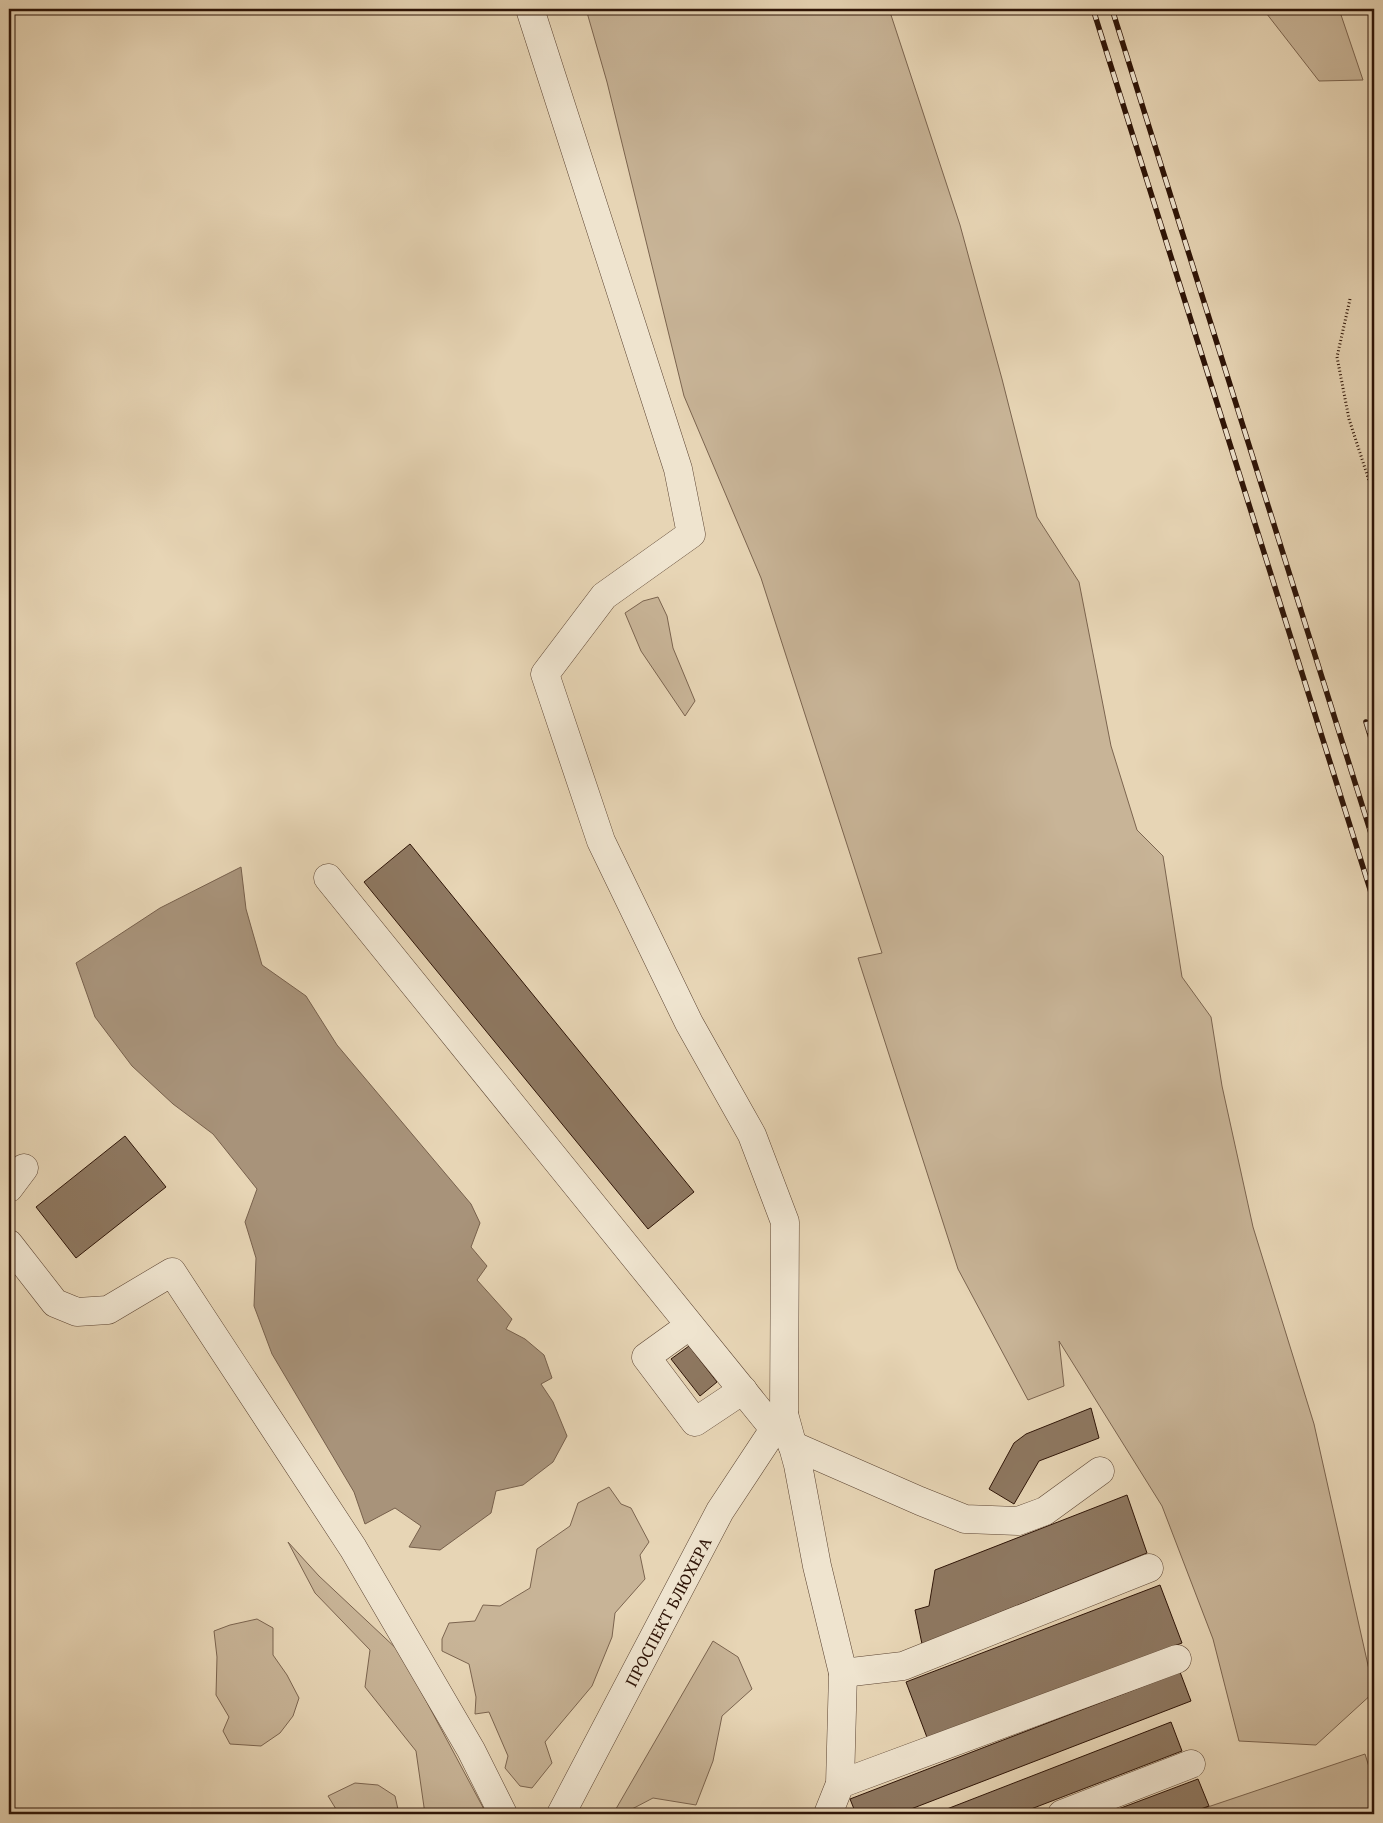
<svg xmlns="http://www.w3.org/2000/svg" width="1383" height="1823" font-family="'Gentium Book Plus',serif">
	<style>
		.green { fill: #c8b497; stroke: #7b644f }
		.water { fill: #a8937a; stroke: #77604c }
		.building { fill: #8e7861; stroke: #2e1407 }
		.lines { fill: none; stroke-linecap: round; stroke-linejoin: round }
		.minor-casing { stroke: #5c4432; stroke-width: 29 }
		.path { stroke: #2e1407; stroke-width: 3; stroke-dasharray: 1 2.5; stroke-linecap: butt }
		.minor { stroke: #efe4cf; stroke-width: 28 }
		.rail-casing { stroke: #2e1407; stroke-width: 5.5 }
		.rail { stroke: #efe4cf; stroke-width: 4; stroke-dasharray: 11; stroke-linecap: butt }
		.labels { text-anchor: middle; dominant-baseline: central; stroke-width: 4; stroke-linejoin: round; paint-order: stroke }
		.street-label { font-size: 18px; fill: #2e1407; stroke: #efe4cf }
	</style>
	<rect width="100%" height="100%" fill="#e7d5b5"/>
	<filter id="stains"><feTurbulence type="fractalNoise" baseFrequency=".004" numOctaves="4"/><feColorMatrix values="0 0 0 0 .2 0 0 0 0 .09 0 0 0 0 .02 0 0 0 .5 -.17"/></filter>
	<radialGradient id="worn" r=".72"><stop offset=".6" stop-color="#630" stop-opacity="0"/><stop offset="1" stop-color="#630" stop-opacity=".3"/></radialGradient>
	<g class="green">
		<path d="M586 9H889L960 225 1002 379 1037 517 1079 582 1111 746 1137 830 1163 856 1182 977 1211 1017 1222 1086 1253 1227 1314 1424 1374 1692 1316 1745 1239 1741 1213 1639 1162 1506 1059 1341 1064 1386 1028 1400 958 1269 858 958 882 953 761 578 684 396 607 82Z"/>
		<path d="M1263 9H1339L1363 80 1319 81Z"/>
		<path d="M658 597 667 616 673 648 695 701 685 716 641 651 625 613 643 601Z"/>
		<path d="M609 1487 621 1504 631 1508 649 1542 640 1555 645 1579 615 1613 612 1637 592 1686 545 1742 552 1763 532 1788 520 1786 505 1768 508 1756 489 1712 475 1714 476 1697 469 1664 442 1651V1639L449 1623 475 1621 483 1605 500 1606 530 1588 537 1549 570 1526 578 1503Z"/>
		<path d="M288 1542 319 1576 400 1652 486 1813 484 1814H425L416 1751 365 1687 370 1650 315 1593Z"/>
		<path d="M257 1619 273 1628V1655L287 1675 299 1698 293 1716 280 1733 261 1746 230 1744 223 1731 229 1717 216 1695 217 1657 214 1631 230 1625Z"/>
		<path d="M713 1641 738 1657 752 1689 722 1716 713 1761 696 1805 653 1798 632 1809 630 1814H613Z"/>
		<path d="M1365 1754 1374 1783V1814H1187Z"/>
		<path d="M355 1783 378 1785 395 1796 399 1814H339L328 1796Z"/>
	</g>
	<path class="water" d="M241 867 246 909 262 965 306 996 337 1045 471 1204 480 1223 471 1247 487 1266 477 1280 512 1319 506 1329 525 1339 544 1355 552 1378 541 1384 553 1402 567 1436 553 1462 523 1485 496 1491 491 1513 440 1550 409 1547 421 1526 395 1508 365 1524 354 1492 272 1354 254 1306 256 1258 245 1222 257 1189 213 1134 173 1104 132 1066 95 1017 76 963 160 908Z"/>
	<g class="building">
		<path d="M410 844 694 1192 648 1229 364 882Z"/>
		<path d="M125 1136 166 1187 76 1258 36 1207Z"/>
		<path d="M689 1346 717 1382 700 1396 671 1359Z"/>
		<path d="M1091 1408 1099 1438 1039 1461 1014 1504 989 1489 1014 1443 1026 1434Z"/>
		<path d="M1127 1495 1147 1553 922 1644 915 1610 929 1606 935 1570Z"/>
		<path d="M1160 1585 1182 1643 928 1740 906 1682Z"/>
		<path d="M1180 1672 1191 1701 898 1814H856L850 1799Z"/>
		<path d="M1171 1722 1182 1751 1018 1814H934Z"/>
		<path d="M1198 1779 1209 1806 1187 1814H1105Z"/>
	</g>
	<g class="lines">
		<g class="minor-casing">
			<g id="minor">
				<path d="M530 9 678 469 691 534 604 596 545 674 601 841 689 1023 752 1135 785 1222 784 1414 798 1465 817 1566 843 1673 840 1784 828 1814"/>
				<path d="M328 878C477 1061 625 1246 774 1429"/>
				<path d="M9 1188 24 1168"/>
				<path d="M9 1244 55 1303 77 1312 108 1310 172 1272 353 1548 471 1750 503 1814"/>
				<path d="M689 1326 646 1357 695 1422 743 1390"/>
				<path d="M792 1445 920 1501 965 1519 1018 1521 1045 1511 1100 1471"/>
				<path d="M843 1673 903 1666 1149 1568"/>
				<path d="M840 1784 1177 1659"/>
				<path id="s1" d="M561 1814 720 1511 784 1414"/>
				<path d="M1062 1814 1191 1764"/>
			</g>
		</g>
		<path class="path" d="M1350 299 1337 357 1349 419 1374 496"/>
		<use href="#minor" class="minor"/>
		<g class="rail-casing">
			<g id="rail">
				<path d="M1093 9 1374 902"/>
				<path d="M1112 9 1374 843"/>
				<path d="M1366 722 1374 748"/>
			</g>
		</g>
		<use href="#rail" class="rail"/>
	</g>
	<g class="labels">
		<g class="street-label">
			<text stroke="none"><textPath href="#s1" startOffset="229">ПРОСПЕКТ БЛЮХЕРА</textPath></text>
		</g>
	</g>
	<rect width="1383" height="1823" fill="none" stroke="#e7d5b5" stroke-width="30"/>
	<rect x="10" y="10" width="1363" height="1803" fill="none" stroke="#2e1407" stroke-width="2.5"/>
	<rect x="15" y="15" width="1353" height="1793" fill="none" stroke="#2e1407"/>
	<rect width="100%" height="100%" filter="url(#stains)"/>
	<rect width="100%" height="100%" fill="url(#worn)"/>
</svg>
